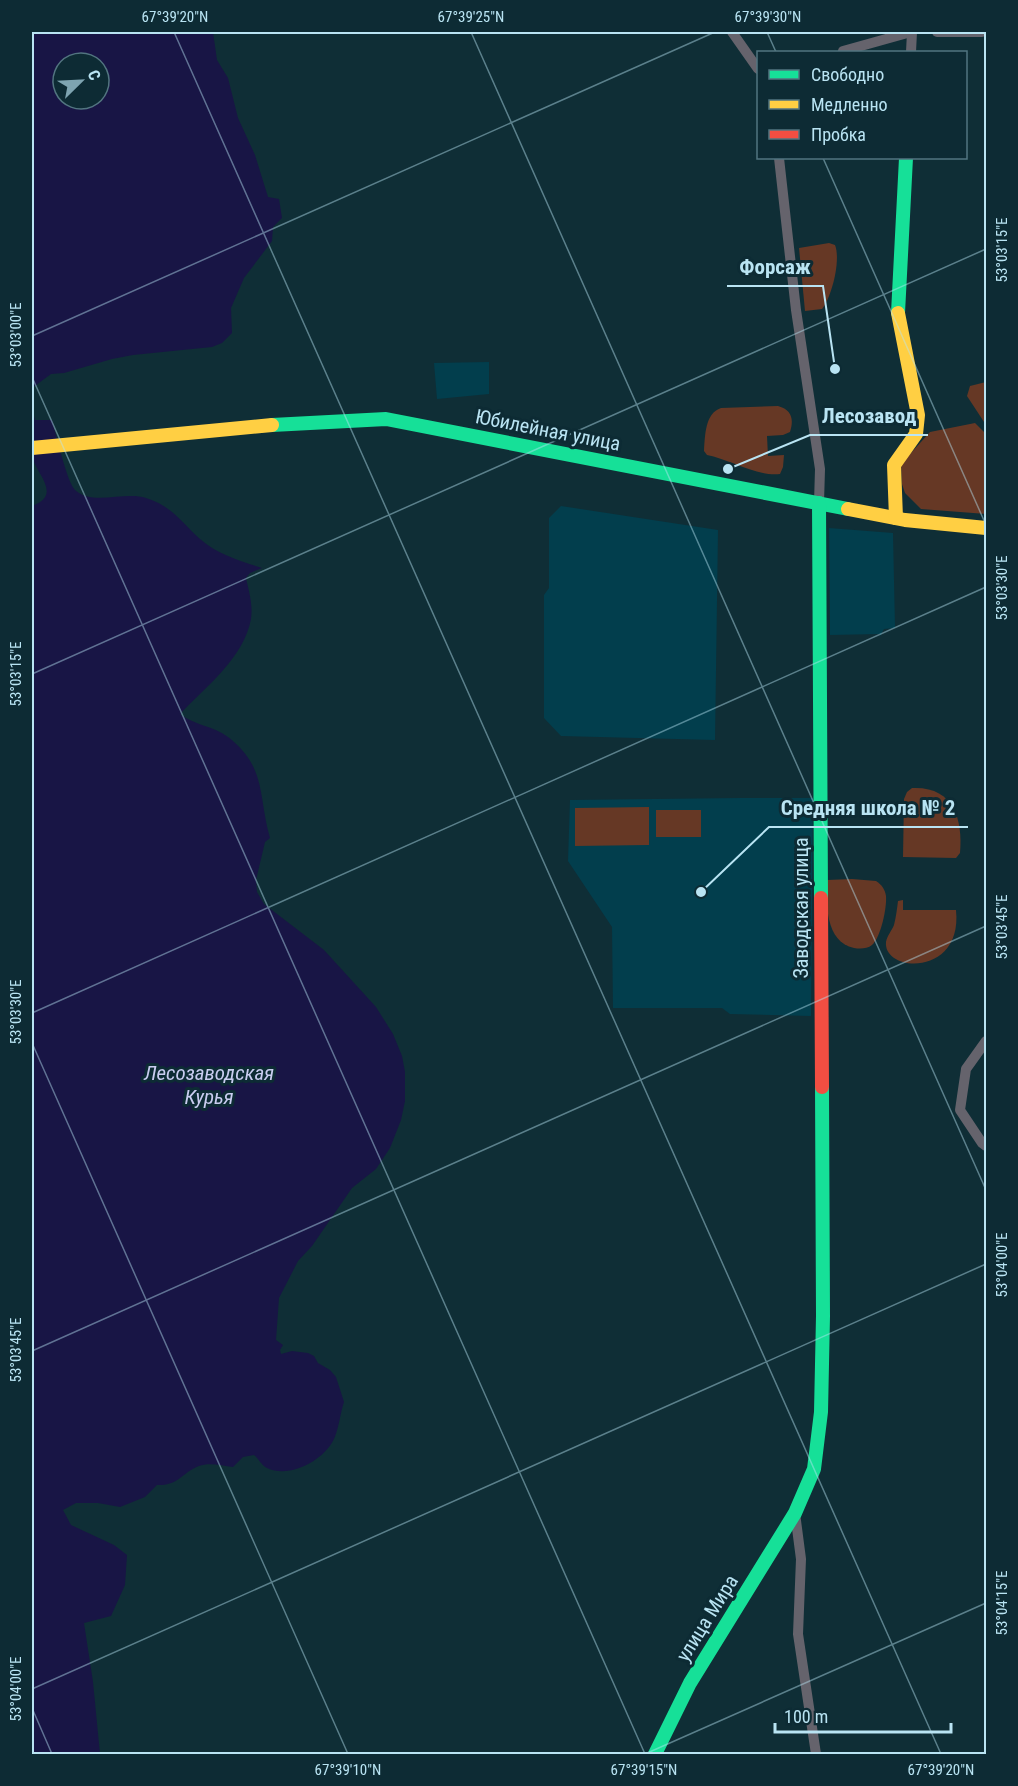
<svg xmlns="http://www.w3.org/2000/svg" width="1018" height="1786" font-family="'Roboto Condensed',sans-serif">
	<style>
		.built { fill: #023e4d }
		.green { fill: #663825 }
		.water { fill: #181545; fill-rule: evenodd }
		.lines { fill: none; stroke-linecap: round; stroke-linejoin: round }
		.street { stroke: #65636c; stroke-width: 10 }
		.fast { stroke: #16e098; stroke-width: 14 }
		.slow { stroke: #ffcf43; stroke-width: 14 }
		.jam { stroke: #f24e42; stroke-width: 14 }
		.ticks { fill: none; stroke: #b9e4f3; stroke-width: 1.5; stroke-opacity: 0.45 }
		.labels { text-anchor: middle; dominant-baseline: central; stroke-width: 6; stroke-linejoin: round; paint-order: stroke }
		.street-label { font-size: 20px; fill: #b9e4f3; stroke: #0d2b34 }
		.water-label { font-size: 21px; font-style: italic; fill: #c9ccf0; stroke: #0d2b34 }
		.leader { fill: none; stroke: #b9e4f3; stroke-width: 2 }
		.callout-dot { fill: #b9e4f3; stroke: #0d2b34; stroke-width: 2 }
		.callout-label { font-size: 21px; text-anchor: middle; font-weight: bold; fill: #b9e4f3; stroke: #0d2b34; stroke-width: 6; stroke-linejoin: round; paint-order: stroke }
		.neatline { fill: none; stroke: #b9e4f3; stroke-width: 2 }
		.ticks-label { font-size: 15px; text-anchor: middle; fill: #b9e4f3 }
	</style>
	<rect width="100%" height="100%" fill="#0f2e36"/>
	<g class="built">
		<path d="M489 362V394L437 399 434 363Z"/>
		<path d="M561 506 718 530 715 740 561 736 544 718V595L549 588V518Z"/>
		<path d="M829 528 893 533 895 628 884 629 880 636V634L830 635Z"/>
		<path d="M740 798H813L811 1016 730 1014 722 1008H613L612 927 568 861 570 800Z"/>
	</g>
	<g class="green">
		<path d="M829 243 835 245C841 260 832 296 822 309L805 311 799 248Z"/>
		<path d="M986 382V425L967 396 970 386Z"/>
		<path d="M778 406C792 410 794 419 790 432L783 435 767 436 768 456 784 455 783 467 780 474C758 477 729 459 707 455L704 451C705 436 705 413 721 408Z"/>
		<path d="M975 423 986 434V514L921 509 905 493 902 484 901 464 930 432Z"/>
		<path d="M912 788C953 786 963 818 960 853L956 858 903 857 904 799 907 792Z"/>
		<path d="M649 807V845L575 846V808Z"/>
		<rect x="656" y="810" width="45" height="27"/>
		<path d="M852 879 876 881C881 884 885 889 886 896 887 907 881 937 872 945 867 949 860 949 854 948 825 942 826 903 827 880Z"/>
		<path d="M903 900V910H956C963 977 883 973 886 942 887 936 892 930 894 925 896 917 897 909 898 901Z"/>
	</g>
	<g class="water">
		<path d="M32 32H213L217 60 228 78 238 118 255 155 268 197 279 199 282 218 273 227 272 241 244 278 231 308 232 333 222 343 212 347 133 355 112 359 64 373 51 374 32 388ZM63 63H99V99H63Z"/>
		<path d="M32 409 35 420H52C56 434 67 482 75 490 92 506 125 491 146 498 172 506 181 522 200 539 218 555 241 561 262 568L250 573 246 578C249 592 253 604 251 619 244 657 207 686 182 712L181 715C195 725 213 726 228 737 267 767 258 797 270 838L265 842 256 880 257 892 264 904 324 950 376 1007 393 1034 402 1056 405 1072V1101L401 1120 390 1148 376 1169 352 1188 312 1246 298 1261 279 1298 276 1340 283 1345 280 1350 281 1354 292 1351 308 1353 314 1356 318 1363 330 1370 336 1377 344 1402C340 1414 339 1428 334 1439 324 1460 290 1479 267 1468 261 1465 259 1459 254 1455L243 1457 233 1467C222 1466 210 1462 199 1466 181 1473 179 1486 157 1485L145 1497 120 1507 98 1503H76L63 1510 71 1525 114 1545 127 1555 125 1585 111 1616 84 1623 93 1682 100 1754H32V506C63 495 36 474 32 456 29 441 32 424 32 409Z"/>
	</g>
	<g class="lines">
		<g class="street">
			<path d="M732 32 758 69"/>
			<path d="M937 32H982"/>
			<path d="M843 51 911 32"/>
			<path d="M911 52 912 32"/>
			<path d="M779 158 796 310 820 469 819 503"/>
			<path d="M986 1041 966 1069 960 1110 982 1143 986 1146"/>
			<path d="M795 1513 801 1559 798 1634 816 1754"/>
		</g>
		<g class="fast">
			<path d="M898 313 906 158"/>
			<path d="M272 425 386 419 848 509"/>
			<path d="M819 503 821 898"/>
			<path d="M655 1754 690 1683 795 1513 814 1469 821 1412 823 1316 822 1087"/>
		</g>
		<g class="slow">
			<path d="M32 448 272 425"/>
			<path d="M848 509 905 520 986 528"/>
			<path d="M896 518 894 465 916 434 918 415 898 313"/>
		</g>
		<path class="jam" d="M821 898 822 1087"/>
	</g>
	<path class="ticks" d="M174 32 941 1754M471 32 986 1190M767 32 776 52M823 158 986 525M32 336 715 32M32 377 645 1754M32 674 986 249M32 1013 986 587M32 1043 348 1754M32 1351 986 926M32 1689 986 1264M32 1708 52 1754M645 1754 986 1603"/>
	<g class="labels">
		<g class="street-label">
			<text transform="translate(548 430) rotate(11)">Юбилейная улица</text>
			<text transform="translate(801 908) rotate(-90)">Заводская улица</text>
			<text transform="translate(707 1618) rotate(-58)">улица Мира</text>
		</g>
		<g class="water-label">
			<text x="209" y="1073">Лесозаводская<tspan x="209" dy="24">Курья</tspan></text>
		</g>
	</g>
	<path class="leader" d="M835 369L823 286H727M728 469L810 435H928M701 892L769 827H968"/>
	<g class="callout-dot">
		<circle cx="835" cy="369" r="6"/>
		<circle cx="728" cy="469" r="6"/>
		<circle cx="701" cy="892" r="6"/>
	</g>
	<g class="callout-label">
		<text x="775" y="274">Форсаж</text>
		<text x="869" y="423">Лесозавод</text>
		<text x="868" y="815">Средняя школа № 2</text>
	</g>
	<rect width="1018" height="1786" fill="none" stroke="#0d2b34" stroke-width="66"/>
	<rect x="757" y="51" width="210" height="108" fill="#0d2b34" stroke="#527580" stroke-width="1.5"/>
	<rect x="769" y="70" width="30" height="9" fill="#16e098" stroke="#527580" stroke-width="1.5"/>
	<text x="811" y="81" font-size="18" fill="#b9e4f3">Свободно</text>
	<rect x="769" y="100" width="30" height="9" fill="#ffcf43" stroke="#527580" stroke-width="1.5"/>
	<text x="811" y="111" font-size="18" fill="#b9e4f3">Медленно</text>
	<rect x="769" y="130" width="30" height="9" fill="#f24e42" stroke="#527580" stroke-width="1.5"/>
	<text x="811" y="141" font-size="18" fill="#b9e4f3">Пробка</text>
	<g transform="translate(81 81) rotate(66)"><circle r="28" fill="#0d2b34" stroke="#527580" stroke-width="1.5"/>
	<path d="M0-4.5L10 22L0 15L-10 22Z" fill="#7ea4b1"/>
	<text y="-9" font-size="16" font-weight="bold" text-anchor="middle" fill="#b9e4f3">С</text>
	</g>
	<path d="M775 1723v9h176v-9" fill="none" stroke="#b9e4f3" stroke-width="3"/>
	<text x="784" y="1723" font-size="18" fill="#b9e4f3" stroke="#0d2b34" stroke-width="4.5" paint-order="stroke">100 m</text>
	<rect x="33" y="33" width="952" height="1720" class="neatline"/>
	<g class="ticks-label">
		<text x="175" y="22">67°39'20"N</text>
		<text x="471" y="22">67°39'25"N</text>
		<text x="768" y="22">67°39'30"N</text>
		<text transform="translate(1002 250) rotate(-90)" y="5">53°03'15"E</text>
		<text transform="translate(16 335) rotate(-90)" y="5">53°03'00"E</text>
		<text transform="translate(1002 588) rotate(-90)" y="5">53°03'30"E</text>
		<text transform="translate(16 674) rotate(-90)" y="5">53°03'15"E</text>
		<text transform="translate(1002 927) rotate(-90)" y="5">53°03'45"E</text>
		<text transform="translate(16 1012) rotate(-90)" y="5">53°03'30"E</text>
		<text transform="translate(1002 1265) rotate(-90)" y="5">53°04'00"E</text>
		<text transform="translate(16 1350) rotate(-90)" y="5">53°03'45"E</text>
		<text transform="translate(1002 1603) rotate(-90)" y="5">53°04'15"E</text>
		<text transform="translate(16 1689) rotate(-90)" y="5">53°04'00"E</text>
		<text x="348" y="1775">67°39'10"N</text>
		<text x="644" y="1775">67°39'15"N</text>
		<text x="941" y="1775">67°39'20"N</text>
	</g>
</svg>
